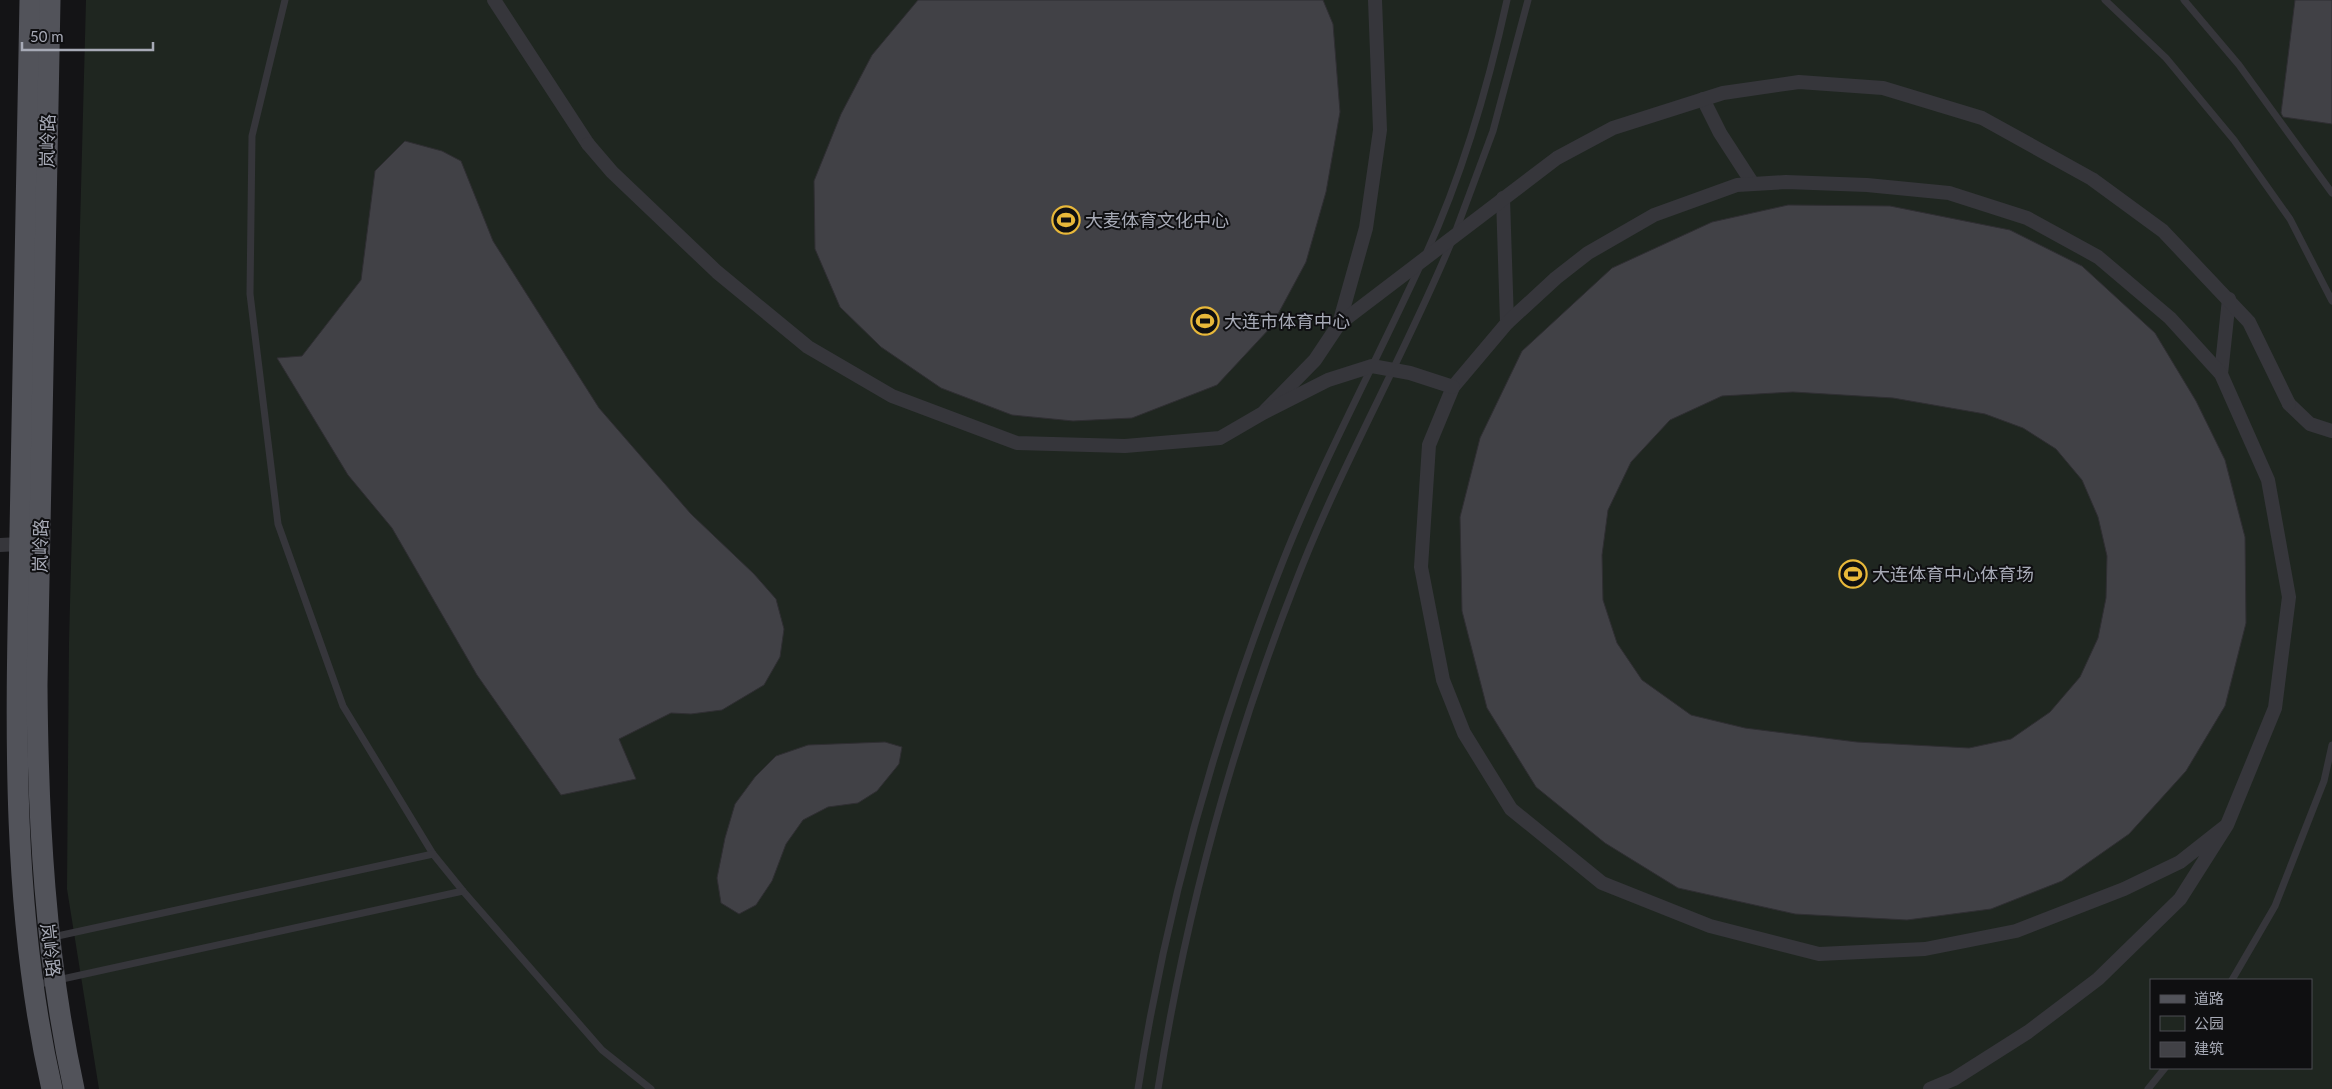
<svg xmlns="http://www.w3.org/2000/svg" width="2332" height="1089" font-family="Lato,'Noto Sans SC',sans-serif">
	<style>
		.green { fill: #1f2620; fill-rule: evenodd }
		.building { fill: #414146; stroke: #2f2e32; fill-rule: evenodd }
		.lines { fill: none; stroke-linecap: round; stroke-linejoin: round }
		.lane { stroke: #36363b; stroke-width: 7 }
		.street { stroke: #36363b; stroke-width: 14 }
		.primary { stroke: #52535a; stroke-width: 21 }
		.street-bridge { stroke: #36363b; stroke-width: 14 }
		.labels { text-anchor: middle; dominant-baseline: central; stroke-width: 4; stroke-linejoin: round; paint-order: stroke }
		.street-label { font-size: 18px; fill: #a7aab6; stroke: #0f0f11 }
		.poi-label { font-size: 18px; fill: #a7aab6; stroke: #0f0f11; text-anchor: start }
	</style>
	<rect width="100%" height="100%" fill="#141416"/>
	<path class="green" d="M86 0H2332V1089H99L67 889 69 642ZM2151 980H2311V1068H2151Z"/>
	<g class="building">
		<path d="M918 0H1323L1333 24 1340 112 1326 192 1306 262 1271 327 1217 385 1132 418 1073 421 1012 415 941 388 881 347 840 307 815 249 814 181 841 114 872 55Z"/>
		<path d="M2295 0H2332V124L2283 117 2281 113Z"/>
		<path d="M405 141 442 151 461 161 493 241 599 408 691 514 754 574 776 599 784 629 780 657 764 685 722 710 691 714 671 713 619 739 636 779 561 795 477 675 392 528 348 475 277 358 302 356 361 280 375 171Z"/>
		<path d="M1788 205 1890 206 2010 230 2082 266 2155 333 2196 401 2225 460 2245 537 2246 623 2225 706 2186 771 2129 834 2062 881 1991 909 1907 920 1795 914 1678 888 1605 843 1536 787 1487 708 1462 611 1460 517 1480 438 1522 351 1612 268 1712 222ZM1793 392 1893 398 1985 414 2023 428 2056 449 2082 480 2098 517 2107 556 2106 598 2098 638 2080 677 2050 712 2011 739 1969 748 1857 742 1745 728 1691 715 1642 680 1617 643 1603 600 1602 555 1608 510 1631 462 1670 420 1722 396Z"/>
		<path d="M885 742 902 747 899 764 877 791 858 803 828 807 803 820 786 844 772 881 756 905 739 914 721 903 717 878 725 838 735 804 755 777 776 756 808 745Z"/>
	</g>
	<g class="lines">
		<g class="lane">
			<path d="M285 0 252 136 250 294 278 524 343 706 433 854 463 891 602 1050 651 1089"/>
			<path d="M2105 0 2166 58 2234 140 2290 219 2332 301"/>
			<path d="M2184 0 2239 65 2332 193"/>
			<path d="M1455 233 1493 131 1528 0"/>
			<path d="M1426 254C1463 173 1488 87 1507 0"/>
			<path d="M53 937 433 854"/>
			<path d="M2232 980 2275 906 2324 781 2332 745"/>
			<path d="M35 985 463 891"/>
			<path d="M1138 1089C1166 908 1216 731 1283 561 1323 460 1375 364 1420 266"/>
			<path d="M1158 1089C1185 916 1231 747 1295 584 1340 467 1403 358 1451 243"/>
			<path d="M2148 1089 2165 1068"/>
		</g>
		<g class="street">
			<path d="M494 0 588 144"/>
			<path d="M1703 99 1720 133 1753 184"/>
			<path d="M1503 198 1507 323"/>
			<path d="M2221 374 2229 299"/>
			<path d="M2289 404 2310 424 2332 431"/>
			<path d="M1265 411 1315 360 1339 324 1366 228 1380 130 1375 0"/>
			<path d="M0 545 19 544"/>
			<path d="M1930 1089 1954 1079 2028 1032 2098 979 2180 899 2227 825 2275 708 2289 597 2268 480 2221 374 2170 318 2098 257 2027 218 1949 193 1867 185 1786 182 1737 185 1654 215 1588 253 1556 278 1507 323 1453 387 1429 445 1421 567 1443 680 1464 733 1511 809 1602 883 1710 926 1819 954 1925 949 2016 931 2124 889 2180 862 2227 825"/>
		</g>
		<g class="primary">
			<path d="M30 0C27 177 23 355 20 532 16 718 10 906 52 1089"/>
			<path d="M50 0 37 685C38 821 45 956 74 1089"/>
		</g>
		<g class="street-bridge">
			<path d="M588 144 612 172 717 272 808 347 892 396 1017 443 1125 446 1220 438 1263 413 1328 380 1372 366 1410 373 1453 387"/>
			<path d="M1339 324 1557 158 1613 128 1723 93 1799 82 1883 88 1982 118 2092 179 2163 231 2249 322 2289 404"/>
		</g>
	</g>
	<defs>
		<g id="stadium-ring" transform="scale(1.4375)"><circle r="9.5" fill="#0f0f11" stroke="#e8b83a" stroke-width="1.5"/><path d="M0-5a6.5 5 0 1 0 0 10a6.5 5 0 1 0 0-10ZM-3.5-1.8h7v3.6h-7Z" fill="#e8b83a"/></g>
	</defs>
	<g fill-rule="evenodd">
		<use href="#stadium-ring" x="1066" y="220"/>
		<use href="#stadium-ring" x="1205" y="321"/>
		<use href="#stadium-ring" x="1853" y="574"/>
	</g>
	<g class="labels">
		<g class="street-label">
			<text transform="translate(47 141) rotate(-89)">岚岭路</text>
			<text transform="translate(40 546) rotate(-89)">岚岭路</text>
			<text transform="translate(51 950) rotate(83)">岚岭路</text>
		</g>
		<g class="poi-label">
			<text x="1085" y="220">大麦体育文化中心</text>
			<text x="1224" y="321">大连市体育中心</text>
			<text x="1872" y="574">大连体育中心体育场</text>
		</g>
	</g>
	<rect x="2150" y="979" width="162" height="90" fill="#0f0f11" stroke="#4c4d53"/>
	<rect x="2160" y="995" width="25" height="8" fill="#52535a" stroke="#4c4d53"/>
	<text x="2194" y="1004" font-size="15" fill="#a7aab6">道路</text>
	<rect x="2160" y="1016" width="25" height="15" fill="#1f2620" stroke="#4c4d53"/>
	<text x="2194" y="1029" font-size="15" fill="#a7aab6">公园</text>
	<rect x="2160" y="1042" width="25" height="15" fill="#414146" stroke="#4c4d53"/>
	<text x="2194" y="1054" font-size="15" fill="#a7aab6">建筑</text>
	<path d="M22 42v8h131v-8" fill="none" stroke="#a7aab6" stroke-width="2.5"/>
	<text x="30" y="42" font-size="15" fill="#a7aab6" stroke="#0f0f11" stroke-width="4" paint-order="stroke">50 m</text>
</svg>
